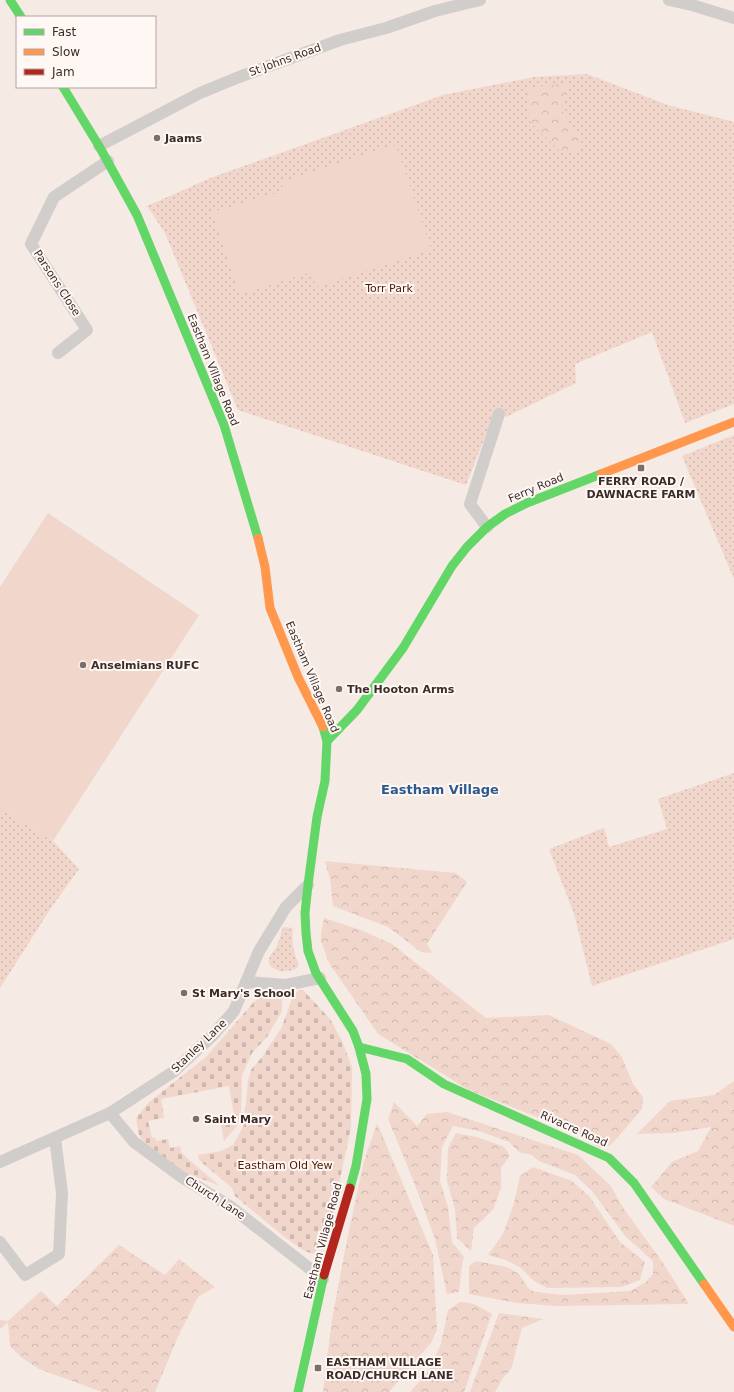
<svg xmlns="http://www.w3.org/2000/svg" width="734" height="1392" font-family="'DejaVu Sans',sans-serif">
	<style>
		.green { fill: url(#green-dots) }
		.forest { fill: url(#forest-crowns) }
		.cemetery { fill: url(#cemetery-stones) }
		.pitch { fill: #f1d6cc }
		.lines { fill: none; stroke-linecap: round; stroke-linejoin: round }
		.street { stroke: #d1cdcb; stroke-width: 12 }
		.fast { stroke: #63d668; stroke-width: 9 }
		.slow { stroke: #ff974d; stroke-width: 9 }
		.jam { stroke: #b3261e; stroke-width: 9 }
		.poi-dot { fill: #7c6e6a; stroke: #fff7f4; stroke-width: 1.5 }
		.labels { text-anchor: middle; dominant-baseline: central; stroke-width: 4; stroke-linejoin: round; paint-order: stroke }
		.street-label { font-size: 11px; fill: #3a2c27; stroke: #fff7f4 }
		.poi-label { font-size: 11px; font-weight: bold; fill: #3a2c27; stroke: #fff7f4; text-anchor: start }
		.park-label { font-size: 11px; fill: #501802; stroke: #fff7f4 }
		.quarter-label { font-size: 13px; font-weight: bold; fill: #2a5a8e; stroke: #fff7f4 }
	</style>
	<defs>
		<pattern id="green-dots" width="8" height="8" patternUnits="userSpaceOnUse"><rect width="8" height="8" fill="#f1d6cc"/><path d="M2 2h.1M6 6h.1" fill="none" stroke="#cfb8af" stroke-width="1.8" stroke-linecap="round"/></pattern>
		<pattern id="forest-crowns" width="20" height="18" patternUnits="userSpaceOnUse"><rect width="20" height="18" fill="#f1d6cc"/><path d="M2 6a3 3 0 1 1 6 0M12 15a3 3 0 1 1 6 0" fill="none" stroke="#cfb8af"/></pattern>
		<pattern id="cemetery-stones" width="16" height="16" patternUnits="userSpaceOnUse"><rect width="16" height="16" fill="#f1d6cc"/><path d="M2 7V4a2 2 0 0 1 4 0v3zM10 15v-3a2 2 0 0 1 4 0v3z" fill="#cfb8af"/></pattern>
	</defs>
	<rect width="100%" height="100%" fill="#f6eae5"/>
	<g class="green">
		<path d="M587 74 668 105 734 122V404L685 423 652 332 575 364 576 383 506 417 495 412 466 485 238 410 165 233 147 206 213 177 443 95 534 77Z"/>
		<path d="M734 435V579L682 456Z"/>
		<path d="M734 773V939L592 986 574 914 549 849 604 828 609 847 667 829 658 799Z"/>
		<path d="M0 809 53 841 79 869 51 908 0 988Z"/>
		<path d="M283 927 293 928C292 936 292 944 294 951 295 957 299 962 298 967 292 971 287 972 280 971 275 970 267 965 269 959 270 955 274 951 276 948 279 941 281 934 283 927Z"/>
	</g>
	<g class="forest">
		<path d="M569 83 561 110 582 140 577 150 570 153 559 151 530 122 527 107 528 88Z"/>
		<path d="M325 861 456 873 467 882 427 944 432 953 421 952 388 927 333 906 330 879Z"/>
		<path d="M324 918 361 930 392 944 486 1018 549 1015 611 1044 622 1057 633 1084 643 1097 642 1109 611 1145 599 1148 585 1136 469 1090 378 1034 329 963 321 941V933Z"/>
		<path d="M734 1081V1226L664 1199 651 1187 672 1162 698 1151 711 1127 674 1133 637 1134 670 1101 714 1095Z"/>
		<path d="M394 1102 417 1126 427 1114 447 1112 578 1155 610 1185 624 1209 663 1263 689 1304 557 1306 517 1303 469 1294V1266L476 1261 507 1267 519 1274 528 1288 535 1292 564 1295 630 1291 646 1282 653 1274V1261L626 1237 592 1191 575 1175 539 1161 532 1155 519 1152 509 1142 479 1131 453 1126 442 1147 440 1181 448 1207 452 1242 464 1257 462 1264 459 1292 447 1294 435 1239 415 1185 388 1119Z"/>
		<path d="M377 1123 433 1255 437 1330 431 1343 389 1392H323L332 1319 347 1240 364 1161Z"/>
		<path d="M456 1133 476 1137 503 1146 510 1155 501 1168V1188L493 1210 474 1228 471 1251 457 1238 455 1209 447 1181 448 1148Z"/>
		<path d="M533 1167 572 1181 589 1196 620 1242 645 1262 640 1280 621 1287 547 1288 534 1281 521 1268 506 1260 488 1255 503 1234 514 1203 520 1176Z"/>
		<path d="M119 1245 165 1275 179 1259 215 1287 198 1297 177 1339 155 1392H102L39 1369 21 1357 10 1346 8 1322 0 1329V1320L8 1321 41 1291 57 1306Z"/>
		<path d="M460 1302C473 1302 481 1307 492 1314L464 1392H410L428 1372 441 1344 448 1310Z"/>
		<path d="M499 1313 543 1319 522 1328 511 1369 503 1378 495 1392H470Z"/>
	</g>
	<g class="cemetery">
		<path d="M303 990 330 1019 342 1041 352 1067 351 1127 328 1236 322 1245 313 1254 305 1251 287 1239 235 1196 232 1188 199 1160 198 1155 221 1151 233 1145 244 1125 248 1081 251 1070 262 1057 282 1027 292 998 298 991Z"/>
		<path d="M282 992V1011L267 1037 252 1053 242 1075 241 1115 237 1126 224 1141 221 1124 235 1121 229 1086 161 1099 164 1118 148 1121 152 1138 155 1137 156 1141 168 1139 170 1148 180 1146 181 1152 188 1159 220 1186 184 1172 145 1143 139 1135 136 1118 149 1102 206 1057 253 1003 262 995Z"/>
	</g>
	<g class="pitch">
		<path d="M396 145 431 249 316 287 311 272 240 295 212 212 284 191 281 182Z"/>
		<path d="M48 513 199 615 53 841 0 809V587Z"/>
	</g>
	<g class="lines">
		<g class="street">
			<path d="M669 0 692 5 734 18"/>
			<path d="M99 146 200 93 239 77 340 40 386 28 435 11 480 0"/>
			<path d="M58 353 87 330 31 244 54 197 108 161"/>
			<path d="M487 527 470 504 499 414"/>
			<path d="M246 982 286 985 320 978"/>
			<path d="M110 1113 134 1142 180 1176 231 1207 323 1279"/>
			<path d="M0 1162 110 1113 173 1072 213 1035 234 1011 259 951 286 907 308 885"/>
			<path d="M0 1242 25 1275 59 1254 62 1193 55 1138"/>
		</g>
		<g class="fast">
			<path d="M10 0 21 17"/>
			<path d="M63 87 99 146 137 215 224 425 258 538"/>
			<path d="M323 727 327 741 325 781 317 817 308 885 305 913 306 933 308 951 316 973 353 1031 359 1047 366 1074 367 1099 356 1166 350 1188"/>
			<path d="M327 741 357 710 403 648 452 566 467 547 487 527 505 514 527 503 601 474"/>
			<path d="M359 1047 407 1059 444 1084 609 1158 634 1183 704 1284"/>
			<path d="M298 1392 324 1275"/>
		</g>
		<g class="slow">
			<path d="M601 474 734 422"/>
			<path d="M258 538 265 567 270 608 298 677 323 727"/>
			<path d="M704 1284 734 1327"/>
		</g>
		<path class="jam" d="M324 1275 350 1188"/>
	</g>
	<g class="poi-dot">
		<circle cx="157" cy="138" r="4"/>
		<rect x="637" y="464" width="8" height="8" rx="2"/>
		<circle cx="83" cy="665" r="4"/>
		<circle cx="339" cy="689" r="4"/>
		<circle cx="184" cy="993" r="4"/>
		<circle cx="196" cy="1119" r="4"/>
		<rect x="314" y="1364" width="8" height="8" rx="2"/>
	</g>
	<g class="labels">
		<g class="street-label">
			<text transform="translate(285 60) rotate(-20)">St Johns Road</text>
			<text transform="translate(57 283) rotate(57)">Parsons Close</text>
			<text transform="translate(213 370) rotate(68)">Eastham Village Road</text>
			<text transform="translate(536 488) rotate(-23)">Ferry Road</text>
			<text transform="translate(312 677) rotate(67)">Eastham Village Road</text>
			<text transform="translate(199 1046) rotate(-44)">Stanley Lane</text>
			<text transform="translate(574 1129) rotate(24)">Rivacre Road</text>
			<text transform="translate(215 1198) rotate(33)">Church Lane</text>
			<text transform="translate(323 1241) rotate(-75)">Eastham Village Road</text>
		</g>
		<g class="poi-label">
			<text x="165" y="138">Jaams</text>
			<text x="641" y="481" text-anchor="middle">FERRY ROAD /<tspan x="641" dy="13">DAWNACRE FARM</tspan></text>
			<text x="91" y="665">Anselmians RUFC</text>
			<text x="347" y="689">The Hooton Arms</text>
			<text x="192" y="993">St Mary's School</text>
			<text x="204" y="1119">Saint Mary</text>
			<text x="326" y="1362">EASTHAM VILLAGE<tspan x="326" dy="13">ROAD/CHURCH LANE</tspan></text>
		</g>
		<g class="park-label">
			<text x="389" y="288">Torr Park</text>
			<text x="285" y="1165">Eastham Old Yew</text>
		</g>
		<g class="quarter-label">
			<text x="440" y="789">Eastham Village</text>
		</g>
	</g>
	<rect x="16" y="16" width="140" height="72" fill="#fff7f4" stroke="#b0a6a2"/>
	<rect x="24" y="29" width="20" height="6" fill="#63d668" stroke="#b0a6a2"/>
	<text x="52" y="36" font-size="12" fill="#3a2c27">Fast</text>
	<rect x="24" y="49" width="20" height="6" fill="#ff974d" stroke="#b0a6a2"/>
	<text x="52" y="56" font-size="12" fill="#3a2c27">Slow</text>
	<rect x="24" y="69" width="20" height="6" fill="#b3261e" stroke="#b0a6a2"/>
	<text x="52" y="76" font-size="12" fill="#3a2c27">Jam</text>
</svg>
